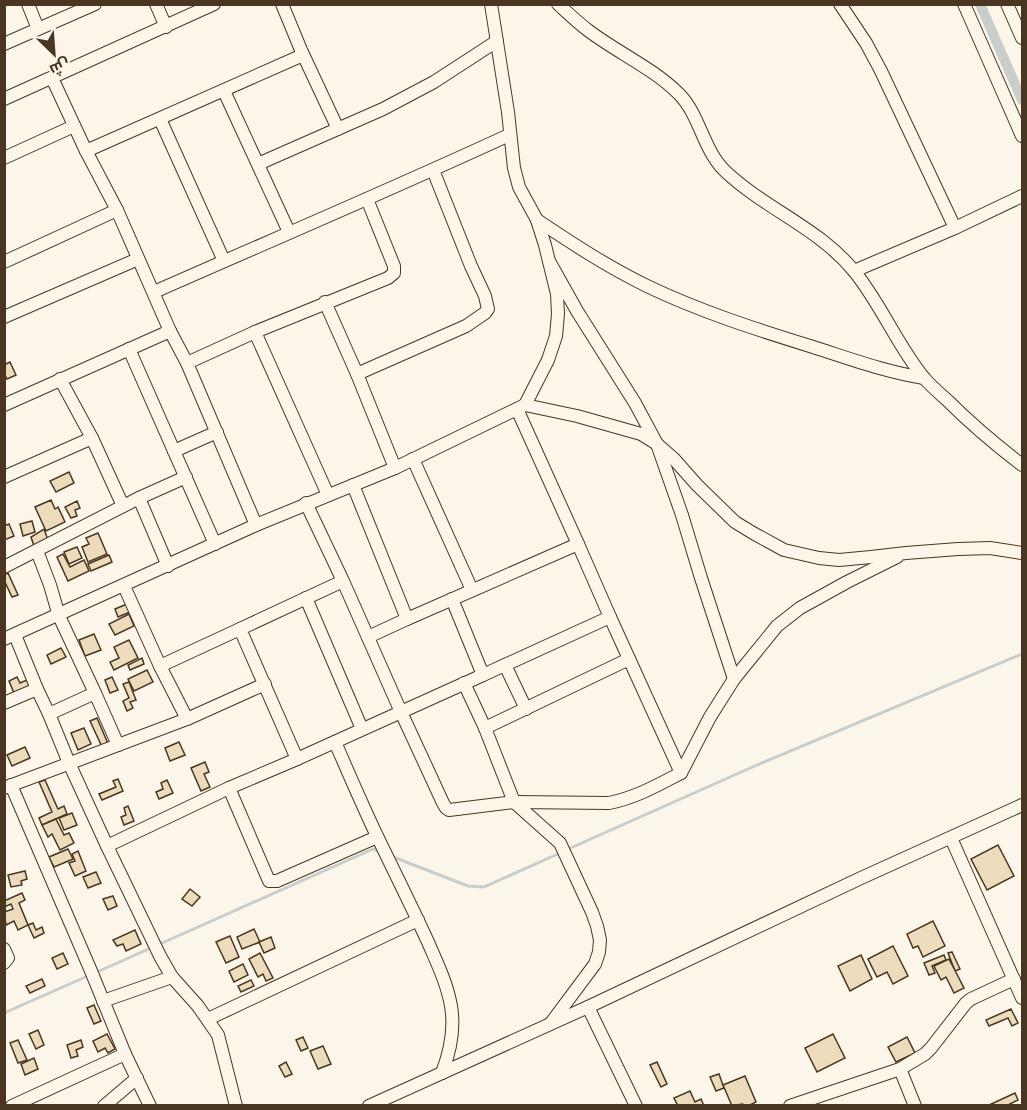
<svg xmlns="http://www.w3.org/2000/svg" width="1027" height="1110" font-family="Quicksand,Cairo,sans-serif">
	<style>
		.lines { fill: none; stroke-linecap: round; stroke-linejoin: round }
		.stream { stroke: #c9cecd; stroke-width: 3 }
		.canal { stroke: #c9cecd; stroke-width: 10 }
		.building { fill: #ecdcbc; stroke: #4a3520; stroke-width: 1.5 }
		.minor-casing { stroke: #4a3520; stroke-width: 14 }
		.minor { stroke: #fbf6e9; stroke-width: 12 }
	</style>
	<rect width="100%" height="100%" fill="#fbf6e9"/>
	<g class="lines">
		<g class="stream">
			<path d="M566 850 757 765 1022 654"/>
			<path d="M393 857 468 886 484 887 560 853"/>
			<path d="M160 944 373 849 381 852"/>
			<path d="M97 972 153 947"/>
			<path d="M4 1013 90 975"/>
		</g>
		<path class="canal" d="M980 4 1022 100"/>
	</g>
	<g class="building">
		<path d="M10 362 16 375 7 379 4 373V365Z"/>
		<path d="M69 472 74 483 56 492 50 481Z"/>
		<path d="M51 500 55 509 58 507 65 522 46 531 35 507Z"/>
		<path d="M77 501 80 508 75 510 77 516 71 518 65 507Z"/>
		<path d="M32 521 35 532 23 536 20 524Z"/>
		<path d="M9 524 14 536 4 540V526Z"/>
		<path d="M44 529 48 540 34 546 31 537Z"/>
		<path d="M98 533 107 554 88 562 82 547 89 544 86 538Z"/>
		<path d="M77 547 82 558 69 564 64 552Z"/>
		<path d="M63 554 70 567 84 560 89 571 68 581 57 557Z"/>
		<path d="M109 555 112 562 91 571 88 564Z"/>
		<path d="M8 573 18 595 12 597 4 580V575Z"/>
		<path d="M127 604 130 612 118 617 115 609Z"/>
		<path d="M129 614 134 626 115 635 109 624Z"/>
		<path d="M94 634 101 650 85 656 79 640Z"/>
		<path d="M129 640 138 658 114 670 110 662 119 658 114 647Z"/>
		<path d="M61 648 66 657 51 664 47 655Z"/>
		<path d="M142 658 144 664 130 670 128 665Z"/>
		<path d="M147 670 153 682 134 691 128 679Z"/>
		<path d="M17 677 20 683 27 680 30 686 14 693 9 681Z"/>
		<path d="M112 677 118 690 110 693 105 680Z"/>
		<path d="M129 682 136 700 130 702 133 708 127 711 123 701 129 698 123 684Z"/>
		<path d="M97 718 109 746 103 749 90 721Z"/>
		<path d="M84 728 91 744 78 750 71 733Z"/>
		<path d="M179 742 185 755 170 761 165 748Z"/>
		<path d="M25 747 30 758 12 766 7 755Z"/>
		<path d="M205 762 209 772 204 774 210 787 201 791 191 768Z"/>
		<path d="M118 779 123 791 102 800 99 794 116 787 113 781Z"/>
		<path d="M45 780 58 809 64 806 67 814 42 825 39 818 52 812 39 782Z"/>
		<path d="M167 780 173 793 159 799 156 792 163 789 161 783Z"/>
		<path d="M128 806 134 821 124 825 121 817 126 815 124 808Z"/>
		<path d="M72 813 77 825 64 830 59 818Z"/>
		<path d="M56 819 64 835 69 833 74 843 60 850 52 834 48 837 42 825Z"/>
		<path d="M998 845 1014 876 987 890 971 859Z"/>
		<path d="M68 849 73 859 54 867 49 857Z"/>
		<path d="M78 851 86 871 75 876 69 863 75 861 72 854Z"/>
		<path d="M25 871 27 879 21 881 22 885 11 887 8 875Z"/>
		<path d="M96 872 101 883 88 888 83 877Z"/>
		<path d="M190 889 200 897 192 906 182 899Z"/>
		<path d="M22 893 25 900 19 903 28 925 18 930 14 921 6 925 4 912 13 909 11 904 4 907V901Z"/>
		<path d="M113 896 117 906 108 910 103 899Z"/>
		<path d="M933 921 945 946 923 957 918 946 913 948 907 934Z"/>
		<path d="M33 923 36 930 42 927 44 933 34 938 28 925Z"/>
		<path d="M254 929 260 942 242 949 237 937Z"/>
		<path d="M135 930 141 944 126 951 123 944 117 946 113 940Z"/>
		<path d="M230 936 239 957 226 963 216 942Z"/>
		<path d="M271 937 275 948 264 953 259 942Z"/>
		<path d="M893 946 908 976 893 984 887 972 877 977 868 959Z"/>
		<path d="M952 952 960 969 955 971 948 953Z"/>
		<path d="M63 953 68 964 57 969 52 958Z"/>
		<path d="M260 953 273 978 266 981 263 974 258 977 249 959Z"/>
		<path d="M861 955 872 979 850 991 838 966Z"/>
		<path d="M944 955 946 960 932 966 935 973 929 975 924 963Z"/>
		<path d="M949 959 964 988 954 993 946 977 941 980 934 966Z"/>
		<path d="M243 964 248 975 234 982 229 971Z"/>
		<path d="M42 979 45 986 30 993 26 986Z"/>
		<path d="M251 980 254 986 241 992 238 986Z"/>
		<path d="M94 1005 101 1021 94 1024 87 1008Z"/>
		<path d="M1011 1009 1018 1023 1012 1026 1008 1018 989 1026 986 1020Z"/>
		<path d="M38 1030 44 1045 36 1049 29 1034Z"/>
		<path d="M107 1034 115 1049 108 1053 105 1048 98 1052 93 1041Z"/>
		<path d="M833 1034 845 1058 817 1072 805 1048Z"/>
		<path d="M303 1037 308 1048 301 1051 296 1040Z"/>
		<path d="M907 1037 915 1053 896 1062 888 1047Z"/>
		<path d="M18 1040 27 1060 18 1063 10 1043Z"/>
		<path d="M81 1040 83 1047 76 1050 78 1056 71 1058 67 1045Z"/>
		<path d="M323 1046 331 1064 318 1069 310 1051Z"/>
		<path d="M34 1058 38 1069 25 1075 21 1064Z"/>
		<path d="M286 1062 292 1074 285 1077 279 1066Z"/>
		<path d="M657 1062 667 1084 661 1087 650 1065Z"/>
		<path d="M719 1074 724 1088 716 1091 710 1077Z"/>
		<path d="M745 1076 756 1102 748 1106 742 1104 732 1106 723 1085Z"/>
		<path d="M690 1091 695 1102 701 1099 704 1106H678L674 1098Z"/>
		<path d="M1015 1093 1018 1100 1006 1106H987Z"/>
	</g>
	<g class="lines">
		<g class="minor-casing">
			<g id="minor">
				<path d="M28 4 38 29"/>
				<path d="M156 4 166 27"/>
				<path d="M282 4 301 50 338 129"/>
				<path d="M491 4 508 112 514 168 519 187 537 220 545 245 557 294 558 314 556 336 548 360 525 405"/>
				<path d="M558 4C568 13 578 23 589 31 618 53 653 68 679 94 700 115 703 150 725 171 765 209 819 228 854 271 881 304 897 345 924 378 931 386 939 393 947 400 971 424 996 445 1022 465"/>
				<path d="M840 4 866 43 881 71 955 228 854 271"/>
				<path d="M964 4 1022 136"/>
				<path d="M1007 4 1022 38"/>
				<path d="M4 44 95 4"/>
				<path d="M52 78 86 151 117 210 170 331 187 363 256 525"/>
				<path d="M224 91 289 232"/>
				<path d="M4 99 214 4"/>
				<path d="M160 119 224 261"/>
				<path d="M86 151 303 55"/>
				<path d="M4 158 74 126"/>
				<path d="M258 164 383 109 434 82 497 41"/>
				<path d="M537 220C573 244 608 267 647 286 699 311 755 329 810 346 848 358 885 372 924 378"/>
				<path d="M955 228 1022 196"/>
				<path d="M549 261 577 311 635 403 657 444 682 515 701 578 734 679"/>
				<path d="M4 262 117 210"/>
				<path d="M154 292C272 240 392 189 509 135"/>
				<path d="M325 302 357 374 395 468"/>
				<path d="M4 317 138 259"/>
				<path d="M255 332 328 495"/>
				<path d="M129 349 215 544"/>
				<path d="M187 363 255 332 388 278 394 273V266L367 199"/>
				<path d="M357 374 466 326 485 313 488 309 485 296 471 266 433 170"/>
				<path d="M60 379 92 438"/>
				<path d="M4 405 170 331"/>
				<path d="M174 451 217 432"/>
				<path d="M413 459 472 590"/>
				<path d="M4 477 92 438 123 506"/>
				<path d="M353 485 407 619 368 637"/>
				<path d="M139 498 168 566"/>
				<path d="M306 503 343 581 401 712 297 759 240 629 343 581"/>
				<path d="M37 551 50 585 59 616 95 693 49 714"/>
				<path d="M4 567 139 498 186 477"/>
				<path d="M124 586 160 666 187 719"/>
				<path d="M306 598 362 729"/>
				<path d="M452 599 483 675 401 712 443 803 446 808 449 810 514 802 609 803C635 798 658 785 681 773L610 617"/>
				<path d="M407 619 578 544 517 409"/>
				<path d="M15 635 37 689"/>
				<path d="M4 639 256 525 395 468 525 405 577 416 641 434 657 444 674 459 697 485 735 522 753 533 784 550 819 558 839 560 871 557 906 553 958 549 990 548 1022 553"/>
				<path d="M505 665 526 709"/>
				<path d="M160 666 240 629"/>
				<path d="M483 675 610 617 578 544"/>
				<path d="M464 683 485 728 514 802 560 843 592 912 597 926 600 940 599 952 595 964 551 1023"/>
				<path d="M95 693 118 745"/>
				<path d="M4 703 37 689 49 714 69 763 107 846 229 788 297 759"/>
				<path d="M485 728 629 659"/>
				<path d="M335 742C349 774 363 807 378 838 395 873 412 907 428 942 437 963 447 983 451 1006 455 1029 450 1052 442 1073"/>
				<path d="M681 773 710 717 734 679 777 626 800 608 847 582 897 557"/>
				<path d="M11 785 91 971 125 1054 12 1106"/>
				<path d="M4 788 187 719 265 684"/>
				<path d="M229 788 269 881H277L377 837"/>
				<path d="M951 838 1022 998"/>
				<path d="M107 846 160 956 172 977 198 1006 218 1035 236 1106"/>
				<path d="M4 949 8 958 4 963"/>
				<path d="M103 1001 172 977"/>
				<path d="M588 1007 636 1106"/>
				<path d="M208 1019 418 920"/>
				<path d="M125 1054 150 1106"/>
				<path d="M900 1069 915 1106"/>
				<path d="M104 1106 137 1078"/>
				<path d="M369 1106 588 1007 861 878 1022 805"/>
				<path d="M790 1106 900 1069 925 1054 931 1048 966 1003 971 999 1014 979"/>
			</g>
		</g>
		<use href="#minor" class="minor"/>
	</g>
	<rect width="1027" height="1110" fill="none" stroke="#4a3520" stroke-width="12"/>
	<g transform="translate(54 54) rotate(155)" stroke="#fbf6e9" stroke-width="4.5" paint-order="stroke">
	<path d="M0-4.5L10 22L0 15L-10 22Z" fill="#4a3520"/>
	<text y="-9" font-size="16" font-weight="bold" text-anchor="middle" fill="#4a3520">ش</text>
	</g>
</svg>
